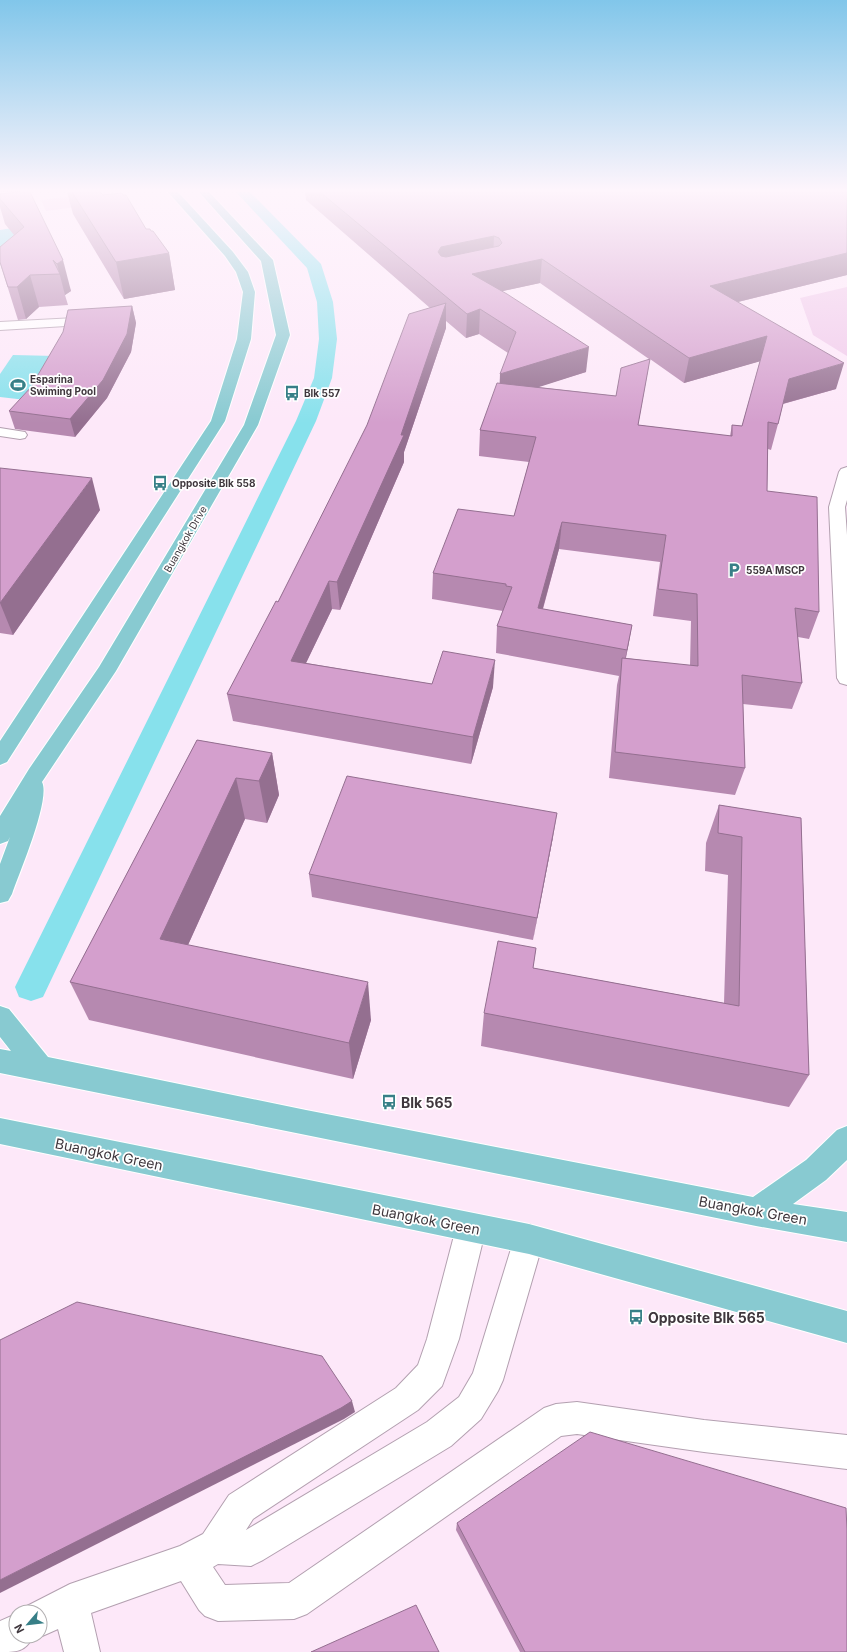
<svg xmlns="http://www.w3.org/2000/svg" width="847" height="1652" font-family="Inter,sans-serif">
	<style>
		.green { fill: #f0c9ea }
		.water { fill: #87e1ec }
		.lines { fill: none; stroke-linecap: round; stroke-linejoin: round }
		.canal { fill: #87e1ec; fill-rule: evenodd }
		.minor-casing { stroke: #b3a0b0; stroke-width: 2 }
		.major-casing { stroke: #fff; stroke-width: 2 }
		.minor { fill: #fff; fill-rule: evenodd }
		.major { fill: #88cad1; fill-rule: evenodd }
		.wall { fill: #b689b0; fill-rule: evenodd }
		.shaded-wall { fill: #946f90 }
		.building { fill: #d49fcd; stroke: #946f90; fill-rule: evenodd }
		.labels { text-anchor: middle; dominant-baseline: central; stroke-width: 3.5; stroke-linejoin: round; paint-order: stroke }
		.far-poi-label { font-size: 10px; font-weight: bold; fill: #3f373d; stroke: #fff; text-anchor: start }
		.far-street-label { font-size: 10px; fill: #3f373d; stroke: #fff }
		.near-poi-label { font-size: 14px; font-weight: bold; fill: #3f373d; stroke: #fff; text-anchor: start }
		.near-street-label { font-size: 14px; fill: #3f373d; stroke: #fff }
	</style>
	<rect width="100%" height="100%" fill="#fde8f9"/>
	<g class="green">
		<path d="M108 192 113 202 46 211 41 200Z"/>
		<path d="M847 287V356L813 335 800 298Z"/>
	</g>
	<g class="water">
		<path d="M33 219 0 252V230L19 227Z"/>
		<path d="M13 355 56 356 26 400 0 397V374Z"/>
	</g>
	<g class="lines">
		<path class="canal" d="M236 192H250L321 264 333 302 337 339 332 378 316 421 43 997 31 1001 19 997 15 987 296 421 314 378 319 339 317 302 307 268Z"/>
		<g class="minor-casing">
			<g id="minor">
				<path d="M0 192H20L19 194 0 197Z"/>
				<path d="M94 317 99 318 100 321 99 324 0 330V322Z"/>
				<path d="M0 428 25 432 27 435 25 438 20 439 0 436Z"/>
				<path d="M847 467V500L845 507 847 535V685L840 683 837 678 829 507 839 472 841 469Z"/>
				<path d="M471 1213 481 1218 486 1228 459 1339 442 1386 418 1410 253 1519 246 1530 427 1422 459 1397 473 1373 514 1239 519 1229 529 1224 539 1229 544 1239 503 1380 498 1391 481 1419 451 1446 263 1560 251 1566 218 1564 213 1567 225 1585 289 1583 544 1408 556 1404 577 1402 704 1420 847 1435V1469L704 1452 577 1434 561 1436 307 1614 294 1619 218 1621 205 1616 199 1610 181 1581 91 1613 100 1652H64L58 1629 40 1637 37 1636H40V1612H25L27 1606 70 1584 180 1546 203 1534 229 1495 396 1388 418 1365 427 1339 456 1228 461 1218Z"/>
				<path d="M16 1614V1636H33C26 1652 16 1652 0 1652V1621Z"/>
			</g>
		</g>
		<g class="major-casing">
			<g id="major">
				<path d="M168 192H178L233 252 248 272 255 292 251 339 225 421 7 762 0 765V741L211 421 237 339 243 292 236 272 225 256Z"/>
				<path d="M199 192H209L273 260 290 335 258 425 116 671 42 782C51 799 19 874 12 894L8 901 0 903V864L10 837 8 841 0 844V816L29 769 99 667 244 425 276 335 261 261Z"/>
				<path d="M0 1006 9 1009 48 1057 306 1110 753 1197 806 1160 837 1130 847 1126V1160L826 1180 793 1204 847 1212V1242L756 1226 0 1073V1049L11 1051 0 1037Z"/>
				<path d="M0 1118 529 1224 847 1311V1343L529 1254 0 1144Z"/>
			</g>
		</g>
		<use href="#minor" class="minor"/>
		<use href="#major" class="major"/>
	</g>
	<g class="wall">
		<path d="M30 192 71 291 65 295 68 305 39 307 26 319 18 320 0 263 14 235 5 224 0 207V194Z"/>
		<path d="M67 192H100L103 195 146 229 169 253 175 290 124 299 73 214Z"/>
		<path d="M305 192H847V275L738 302 836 389 783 404 778 424 771 450 768 449 767 491 819 612 809 639 798 637 802 683 792 709 743 704 745 768 735 795 609 778 617 685 619 676 496 653 497 626 503 611 432 599 433 573 514 516 529 462 479 456 480 430 500 383 508 353 479 334 466 338 446 321V328L404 452V462L340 610 332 609 306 663 432 684 493 687 471 764 233 721 227 694 278 602 430 308 306 200ZM540 283 649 359 616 396 537 387 586 372 502 291ZM650 359 684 383 760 361 742 426 732 425 730 436 638 425ZM559 549 660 562 653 616 691 621 690 666 626 658 632 625 543 609Z"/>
		<path d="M132 306 136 323 131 352 107 398 75 437 15 429 9 411Z"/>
		<path d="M0 468 100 510 13 635 0 633Z"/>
		<path d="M197 740 272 753 279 795 267 823 245 819 188 945 371 1020 353 1079 89 1020 70 982Z"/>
		<path d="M719 805 801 818 809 1075 789 1107 481 1046 484 1013 536 948 533 968 724 1003 728 875 705 871 706 843Z"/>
		<path d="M553 837 533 940 312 897 309 874Z"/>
		<path d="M457 1523 847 1652H520L456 1530Z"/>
	</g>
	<g class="shaded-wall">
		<path d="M494 236 493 260 441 271 438 252 441 247Z"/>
		<path d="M169 253 175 290 124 299 116 262Z"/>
		<path d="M847 253V275L705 310 710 286Z"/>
		<path d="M542 259 540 283 472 298V274Z"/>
		<path d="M63 260 71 291 65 295 57 264Z"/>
		<path d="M30 275 39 307 26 319 17 287Z"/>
		<path d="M446 303V328L404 452V462L340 610 337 582 401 435Z"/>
		<path d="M132 306 136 323 131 352 107 398 75 437 70 419Z"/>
		<path d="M480 309 479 334 466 338 467 314Z"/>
		<path d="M767 336 761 361 684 383 689 358Z"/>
		<path d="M589 347 586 372 499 400 500 374Z"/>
		<path d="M844 363 836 389 782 404 789 379Z"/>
		<path d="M92 478 100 510 13 635 0 603Z"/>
		<path d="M562 522 559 549 536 633 538 608Z"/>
		<path d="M329 581 332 609 294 688 291 661Z"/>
		<path d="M632 625 627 652 621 677 627 650Z"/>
		<path d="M495 660 493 687 471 764 473 737Z"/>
		<path d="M272 753 279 795 267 823 259 781Z"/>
		<path d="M236 778 245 819 173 978 160 939Z"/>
		<path d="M557 813 553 837 533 940 537 918Z"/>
		<path d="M368 982 371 1020 353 1079 349 1043Z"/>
		<path d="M352 1401 355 1412 344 1419 0 1593V1580Z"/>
	</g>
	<g class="building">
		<path d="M17 192H30L63 260 57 264 53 260 60 274 30 275 17 287H8L0 262V247L24 227 0 199V194Z"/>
		<path d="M72 192H100L103 195 122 193 123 195H126L146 229H150L151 231H153L169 253 116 262Z"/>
		<path d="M320 192H847V253L710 286 844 363 789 379 778 424 768 422 767 491 817 497 819 612 795 608 802 683 742 675 745 768 615 752 622 658 698 666 697 594 658 589 666 535 562 522 538 608 632 625 627 650 497 626 512 587 506 586V584L433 573 458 509 514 516 536 437 480 430 497 383 616 396 621 368 650 359 638 425 732 436V425L742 426 767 336 689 358 542 259 472 274 507 294 589 347 500 374 516 332 480 309 467 314ZM494 236 499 238 502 243 499 246 446 257 441 256 438 252 441 247Z"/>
		<path d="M446 303 401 435H404L337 582 329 581 291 661 432 684 443 651 495 660 473 737 227 694 276 601 278 602 367 425 409 314Z"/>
		<path d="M132 306 127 334 103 380 70 419 9 411 32 386 35 380 63 332 68 310Z"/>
		<path d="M0 468 92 478 0 603Z"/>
		<path d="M197 740 272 753 259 781 236 778 160 939 368 982 349 1043 70 982Z"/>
		<path d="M347 776 557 813 537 918 309 874Z"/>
		<path d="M719 805 801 818 809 1075 484 1013 498 941 536 948 533 968 739 1006 742 837 718 833Z"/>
		<path d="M77 1302 322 1356 352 1401 341 1408 0 1580V1340Z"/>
		<path d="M590 1432 846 1508 847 1530V1652H525L457 1523Z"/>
		<path d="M416 1605 439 1652H311Z"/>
	</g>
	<linearGradient id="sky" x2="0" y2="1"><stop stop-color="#81c6ea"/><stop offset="0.45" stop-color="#fef5fc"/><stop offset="1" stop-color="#fef5fc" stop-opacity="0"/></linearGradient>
	<rect width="847" height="423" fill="url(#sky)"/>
	<defs>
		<g id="stadium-bare" transform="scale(1.2)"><path d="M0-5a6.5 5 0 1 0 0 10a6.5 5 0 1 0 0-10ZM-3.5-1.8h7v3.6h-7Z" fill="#377f87" stroke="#fff" stroke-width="2.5" paint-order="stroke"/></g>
		<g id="bus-bare" transform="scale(1.2)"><path d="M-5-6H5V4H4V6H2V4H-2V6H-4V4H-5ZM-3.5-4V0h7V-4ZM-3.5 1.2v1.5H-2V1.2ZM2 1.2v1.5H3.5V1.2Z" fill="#377f87" stroke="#fff" stroke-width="2.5" paint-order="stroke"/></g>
		<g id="parking-bare" transform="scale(1.2)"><path d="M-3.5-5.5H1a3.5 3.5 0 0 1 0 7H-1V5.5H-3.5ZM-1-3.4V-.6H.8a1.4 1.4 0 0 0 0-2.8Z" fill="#377f87" stroke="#fff" stroke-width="2.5" paint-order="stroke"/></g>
	</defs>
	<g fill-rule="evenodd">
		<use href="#stadium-bare" x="18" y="385"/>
		<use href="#bus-bare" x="292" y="393"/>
		<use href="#bus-bare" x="160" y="483"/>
		<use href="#parking-bare" x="734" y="570"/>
		<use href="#bus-bare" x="389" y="1102"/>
		<use href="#bus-bare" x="636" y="1317"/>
	</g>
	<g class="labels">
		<g class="far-poi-label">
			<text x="30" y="379">Esparina<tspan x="30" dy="12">Swiming Pool</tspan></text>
			<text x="304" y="393">Blk 557</text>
			<text x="172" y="483">Opposite Blk 558</text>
			<text x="746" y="570">559A MSCP</text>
		</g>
		<g class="far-street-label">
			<text transform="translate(185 539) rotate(-60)">Buangkok Drive</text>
		</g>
		<g class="near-poi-label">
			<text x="401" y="1102">Blk 565</text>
			<text x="648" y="1317">Opposite Blk 565</text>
		</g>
		<g class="near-street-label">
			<text transform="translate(109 1154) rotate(12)">Buangkok Green</text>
			<text transform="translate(753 1210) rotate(10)">Buangkok Green</text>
			<text transform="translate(426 1219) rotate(11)">Buangkok Green</text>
		</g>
	</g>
	<g transform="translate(28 1624) rotate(242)"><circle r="19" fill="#ffffff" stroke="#b2afb1"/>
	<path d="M0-3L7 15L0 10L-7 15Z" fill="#377f87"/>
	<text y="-6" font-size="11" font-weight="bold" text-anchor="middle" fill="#3f373d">N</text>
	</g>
</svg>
